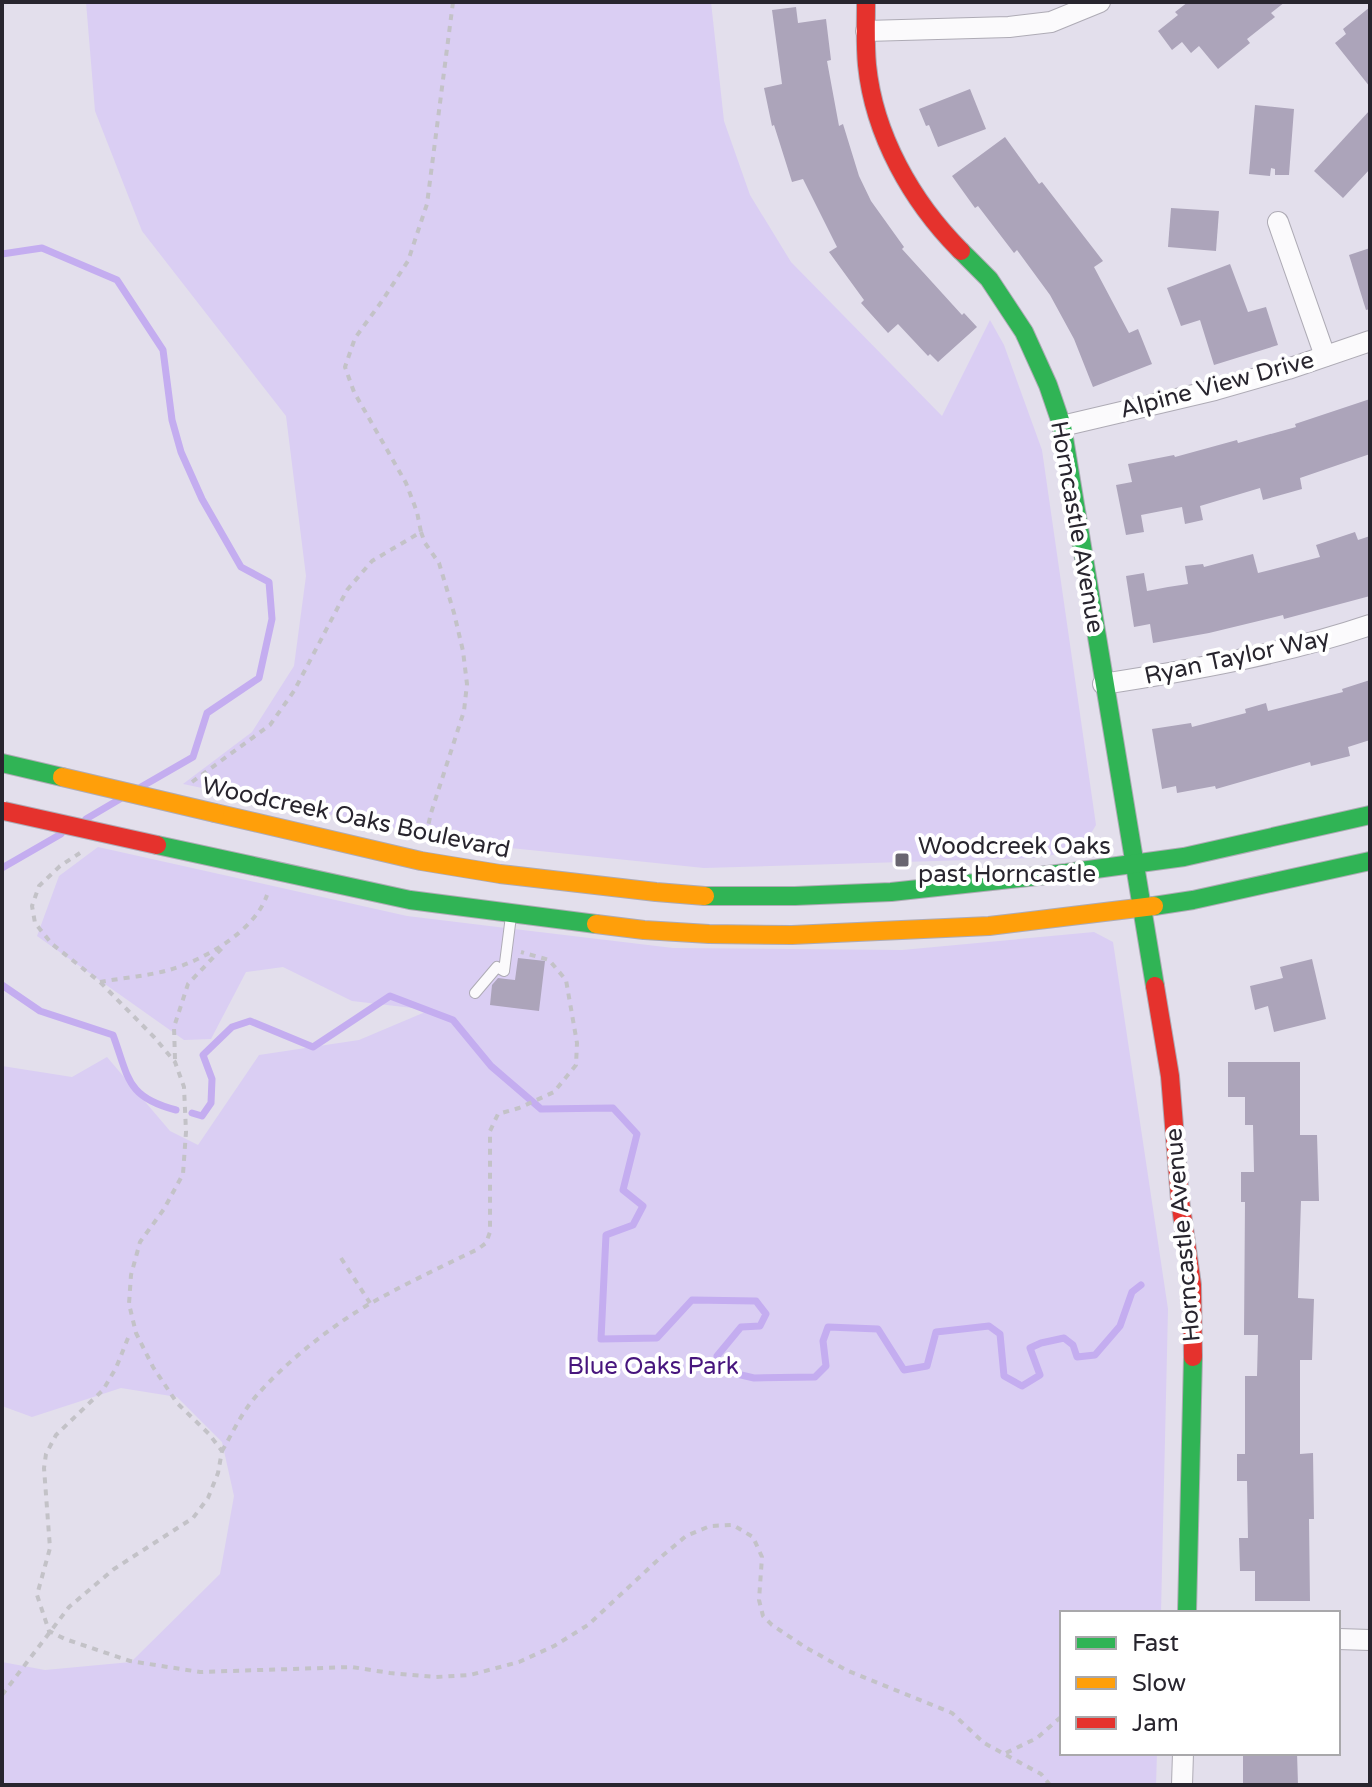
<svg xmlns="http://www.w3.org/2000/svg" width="1372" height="1787" font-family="'Varela Round',sans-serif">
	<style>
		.green { fill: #dacef3 }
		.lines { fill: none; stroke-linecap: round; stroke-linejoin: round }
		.stream { stroke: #c4adf0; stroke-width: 7 }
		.building { fill: #aca4ba }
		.lane-casing { stroke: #aeabb5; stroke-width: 12 }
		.street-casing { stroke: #aeabb5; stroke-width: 22 }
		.fast-casing { stroke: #aeabb5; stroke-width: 20 }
		.slow-casing { stroke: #aeabb5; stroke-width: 20 }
		.jam-casing { stroke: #aeabb5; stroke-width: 20 }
		.path { stroke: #c3c2c7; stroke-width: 4; stroke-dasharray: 6 6; stroke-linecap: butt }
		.lane { stroke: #fbfafc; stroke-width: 10 }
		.street { stroke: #fbfafc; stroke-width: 20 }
		.fast { stroke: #30b455; stroke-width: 18 }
		.slow { stroke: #ff9f0a; stroke-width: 18 }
		.jam { stroke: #e5322d; stroke-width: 18 }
		.slow-bridge-casing { stroke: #aeabb5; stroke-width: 20; stroke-linecap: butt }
		.jam-bridge-casing { stroke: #aeabb5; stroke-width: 20; stroke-linecap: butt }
		.slow-bridge { stroke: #ff9f0a; stroke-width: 18 }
		.jam-bridge { stroke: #e5322d; stroke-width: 18 }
		.poi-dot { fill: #696670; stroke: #fff; stroke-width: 3 }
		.labels { text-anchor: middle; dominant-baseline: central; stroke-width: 8; stroke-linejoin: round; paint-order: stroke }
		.street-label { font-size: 24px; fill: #28252e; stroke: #fff }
		.poi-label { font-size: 24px; fill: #28252e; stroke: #fff; text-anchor: start }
		.park-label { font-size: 24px; fill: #47157d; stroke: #fff }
	</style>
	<rect width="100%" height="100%" fill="#e3dfec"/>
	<g class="green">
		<path d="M86 2H711L724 121 750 195 791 262 942 416 990 320 1004 345 1042 450 1096 825 1081 850 1035 858 704 868 472 844 183 784 252 732 294 666 306 576 286 416 142 231 95 111Z"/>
		<path d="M98 847 407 916 673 948 902 950 1094 932 1113 942 1168 1309 1161 1613H1062V1753H1157L1156 1785H2V1662L45 1670 131 1662 220 1574 234 1496 222 1442 177 1397 121 1388 32 1417 2 1406V1066L72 1077 107 1057 170 1131 198 1145 259 1055 359 1040 430 1010 352 1001 283 967 246 972 211 1039 184 1040 37 936 59 876Z"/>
	</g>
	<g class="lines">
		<g class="stream">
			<path d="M2 254 42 248 117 280 163 350 172 420 181 452 202 499 241 567 269 582 272 619 259 678 207 713 193 757 141 787"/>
			<path d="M86 819 120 799"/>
			<path d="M2 868 61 834"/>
			<path d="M2 985 40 1011 113 1035C129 1078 126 1097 176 1110"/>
			<path d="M192 1113 202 1116 211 1103 212 1079 203 1055 232 1027 250 1021 313 1047 390 996 453 1020 491 1066 541 1109 613 1108 637 1134 623 1190 643 1206 633 1225 606 1235 601 1339 657 1338 692 1300 756 1301 766 1314 760 1326 741 1327 717 1356 724 1371 754 1378 815 1377 826 1366 823 1341 828 1327 878 1329 904 1370 927 1366 936 1332 989 1326 1000 1334 1004 1376 1022 1386 1040 1375 1030 1348 1041 1343 1064 1338 1073 1345 1077 1357 1095 1355 1120 1326 1132 1292 1141 1285"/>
		</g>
	</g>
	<g class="building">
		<path d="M1188 2H1285L1271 13 1275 17 1247 39 1250 43 1218 69 1199 46 1191 53 1182 42 1172 50 1158 31 1178 15 1175 12Z"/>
		<path d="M796 7 798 23 826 19 831 60 827 61 839 126 843 124 859 176 871 201 904 247 902 249 962 315 964 313 977 327 938 362 930 354 928 356 898 324 888 333 861 303 864 300 829 252 837 247 803 179 792 182 774 125 772 126 764 88 782 84 772 10Z"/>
		<path d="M1370 7V87L1335 43 1346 34 1343 29Z"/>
		<path d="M970 89 986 129 938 147 929 125 926 126 919 109Z"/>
		<path d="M1255 105 1294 109 1289 175H1275V169L1271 168 1270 176 1249 174Z"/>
		<path d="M1370 110V169L1343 198 1314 171Z"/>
		<path d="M1005 137 1039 184 1042 182 1103 261 1094 267 1129 333 1138 329 1152 364 1093 387 1074 339 1050 295 1017 250 1014 253 978 206 975 208 952 176Z"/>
		<path d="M1171 208 1219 211 1216 251 1168 247Z"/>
		<path d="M1370 248V309L1366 310 1349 255Z"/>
		<path d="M1230 264 1248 312 1266 307 1278 345 1214 365 1200 320 1181 326 1167 288Z"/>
		<path d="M1370 399V454L1300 478 1302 489 1263 500 1260 488 1200 506 1203 520 1185 524 1182 507 1141 515 1144 532 1126 535 1116 485 1132 482 1128 464 1174 455 1175 457 1237 440 1238 443 1296 427 1295 424Z"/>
		<path d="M1355 532 1358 540 1370 536V596L1284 619 1283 615 1209 633 1153 643 1150 624 1134 627 1126 576 1144 573 1147 591 1168 587 1188 584 1185 566 1203 564 1204 567 1253 554 1258 573 1320 557 1316 545Z"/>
		<path d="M1370 680V740L1348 747 1350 756 1311 766 1310 762 1216 789 1215 786 1177 793 1176 786 1162 789 1152 729 1191 723 1192 727 1246 713 1245 709 1266 703 1268 711 1343 692 1342 689Z"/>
		<path d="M518 958 545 961 539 1011 490 1005 492 985 498 978 515 980Z"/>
		<path d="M1312 959 1326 1019 1274 1032 1268 1006 1255 1010 1250 986 1283 978 1280 967Z"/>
		<path d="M1228 1062H1300V1135H1317L1319 1201H1301L1298 1298 1314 1299 1312 1360H1300V1454L1313 1453 1314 1519H1309L1310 1601H1255V1571H1240L1239 1538H1248L1247 1481H1237V1454H1245V1376H1257L1258 1335H1244L1245 1202H1241V1172H1254L1253 1125H1245V1097H1228Z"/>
		<path d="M1243 1753H1297L1298 1785H1243Z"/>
	</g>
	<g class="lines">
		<g class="lane-casing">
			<path id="lane" d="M475 993 497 967 504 971 511 916"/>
		</g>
		<g class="street-casing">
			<g id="street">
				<path d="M866 31 1009 27 1051 22 1100 2"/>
				<path d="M1278 222 1325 356"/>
				<path d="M1062 426 1215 390 1288 369 1370 341"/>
				<path d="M1103 684C1193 670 1284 654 1370 625"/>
				<path d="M1338 1639 1370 1640"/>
				<path d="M1182 1785 1183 1753"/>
			</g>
		</g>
		<g class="fast-casing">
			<g id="fast">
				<path d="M961 251 989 279 1024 332 1048 385 1062 426 1155 986"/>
				<path d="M2 763 62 777"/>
				<path d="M157 845 410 900 596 924"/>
				<path d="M705 896H795L891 892 1066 873 1184 857 1370 815"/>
				<path d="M1154 906 1193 900 1370 861"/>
				<path d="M1187 1613 1193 1357"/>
			</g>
		</g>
		<g class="slow-casing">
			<g id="slow">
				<path d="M215 813 421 861 500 874 656 892 705 896"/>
				<path d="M596 924 644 930 709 934 792 935 989 926 1154 906"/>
			</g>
		</g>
		<g class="jam-casing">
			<g id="jam">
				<path d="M866 2C866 23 865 44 867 65 874 135 912 202 961 251"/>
				<path d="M1155 986 1170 1076 1180 1200 1192 1285 1193 1357"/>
			</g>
		</g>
		<g class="path">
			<path d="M421 532 425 543 439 563 454 613 463 651 467 684 464 711 431 813 426 835"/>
			<path d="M192 782 270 725 294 691 347 590 372 561 421 532 417 512 406 483 354 392 345 367 355 338 382 301 408 261 427 204 453 2"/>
			<path d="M100 982C122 978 147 976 169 970 204 960 255 931 267 895"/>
			<path d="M175 1059 174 1027 188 984 225 945"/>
			<path d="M341 1258 370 1303"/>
			<path d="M128 1338 116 1368 103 1390 56 1435 46 1454 44 1468 50 1548 37 1595 49 1631 65 1639 130 1661 200 1672 352 1667 390 1673 436 1677 470 1675 519 1662 554 1646 588 1625 661 1557 686 1536 710 1526 733 1525 753 1537 762 1557 759 1600 763 1616 772 1625 805 1647 846 1670 952 1713 984 1743 1041 1774 1050 1785"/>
			<path d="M222 1451C233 1432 243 1410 258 1394 287 1361 335 1323 373 1302 407 1283 443 1266 478 1249L486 1243 490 1232V1131L498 1114 519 1108 554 1092 576 1065 577 1043 566 980 549 960 521 952"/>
			<path d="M2 1695 69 1607 114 1569 193 1518 208 1498 218 1473 222 1451 209 1434 177 1403 153 1367 136 1333 129 1304 131 1275 140 1242 164 1209 183 1174 186 1132 184 1087 175 1062 154 1037 100 982 52 944 35 923 32 906 39 886 60 866 80 853"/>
			<path d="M1006 1753 1037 1738 1062 1716"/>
		</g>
		<use href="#lane" class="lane"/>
		<use href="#street" class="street"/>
		<use href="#fast" class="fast"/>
		<use href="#slow" class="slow"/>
		<use href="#jam" class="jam"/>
		<g class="slow-bridge-casing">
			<path id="slow-bridge" d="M62 777 215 813"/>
		</g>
		<g class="jam-bridge-casing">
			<path id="jam-bridge" d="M4 811 157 845"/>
		</g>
		<use href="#slow-bridge" class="slow-bridge"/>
		<use href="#jam-bridge" class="jam-bridge"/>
	</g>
	<rect class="poi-dot" x="894" y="852" width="16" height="16" rx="4"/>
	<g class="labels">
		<g class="street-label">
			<text transform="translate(1217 385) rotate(-15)">Alpine View Drive</text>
			<text transform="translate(1077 527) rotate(80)">Horncastle Avenue</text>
			<text transform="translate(1237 657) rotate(-12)">Ryan Taylor Way</text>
			<text transform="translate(356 818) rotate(12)">Woodcreek Oaks Boulevard</text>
			<text transform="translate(1183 1235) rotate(-95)">Horncastle Avenue</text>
		</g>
		<g class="poi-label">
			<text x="918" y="846">Woodcreek Oaks<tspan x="918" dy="28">past Horncastle</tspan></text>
		</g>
		<g class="park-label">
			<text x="653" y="1366">Blue Oaks Park</text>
		</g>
	</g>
	<rect width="1372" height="1787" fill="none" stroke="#28252e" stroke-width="8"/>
	<rect x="1060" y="1611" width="280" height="144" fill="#ffffff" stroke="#a9a8ab" stroke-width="2"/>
	<rect x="1076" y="1637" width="40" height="12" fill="#30b455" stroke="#a9a8ab" stroke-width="2"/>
	<text x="1132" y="1651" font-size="24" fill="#28252e">Fast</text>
	<rect x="1076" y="1677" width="40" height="12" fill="#ff9f0a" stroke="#a9a8ab" stroke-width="2"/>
	<text x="1132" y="1691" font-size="24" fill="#28252e">Slow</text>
	<rect x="1076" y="1717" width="40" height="12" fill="#e5322d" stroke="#a9a8ab" stroke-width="2"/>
	<text x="1132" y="1731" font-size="24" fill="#28252e">Jam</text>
</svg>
